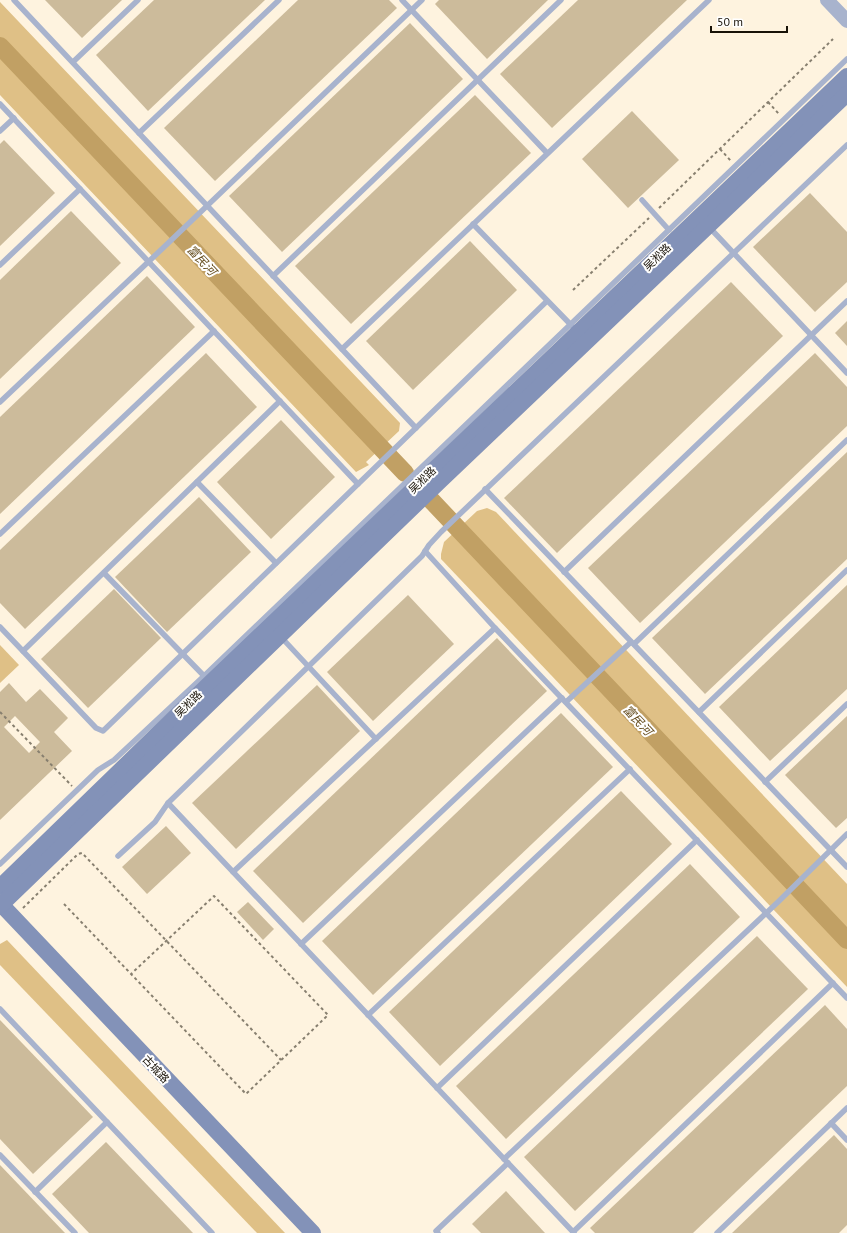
<svg xmlns="http://www.w3.org/2000/svg" width="847" height="1233" font-family="'PT Sans','Noto Sans SC',sans-serif">
	<style>
		.green { fill: #dfc086 }
		.lines { fill: none; stroke-linecap: round; stroke-linejoin: round }
		.river { stroke: #c1a064; stroke-width: 18 }
		.building { fill: #ccbb9b; fill-rule: evenodd }
		.path { stroke: #877f6f; stroke-width: 2; stroke-dasharray: 3 3; stroke-linecap: butt }
		.service { stroke: #a8b3cd; stroke-width: 5.5 }
		.tertiary { stroke: #a8b3cd; stroke-width: 14 }
		.secondary { stroke: #8392b8; stroke-width: 16 }
		.labels { text-anchor: middle; dominant-baseline: central; stroke-width: 4; stroke-linejoin: round; paint-order: stroke }
		.street-label { font-size: 11px; fill: #181207; stroke: #fff }
		.water-label { font-size: 12px; font-style: italic; fill: #674f21; stroke: #fff }
	</style>
	<rect width="100%" height="100%" fill="#fef3df"/>
	<g class="green">
		<path d="M0 2 400 423 399 431 366 462 369 465 356 472 0 95Z"/>
		<path d="M487 508 496 512 847 884V987L441 559V554L444 542 477 511Z"/>
		<path d="M0 645 19 665 0 683Z"/>
		<path d="M7 940 285 1233H257L0 965V944Z"/>
	</g>
	<g class="lines">
		<g class="river">
			<path d="M0 46 405 473"/>
			<path d="M430 499 847 940"/>
		</g>
	</g>
	<g class="building">
		<path d="M45 0H122L82 38Z"/>
		<path d="M154 0H265L148 111 96 55Z"/>
		<path d="M298 0H389L397 8 215 181 164 128Z"/>
		<path d="M439 0H548L487 59 435 4Z"/>
		<path d="M578 0H687L552 128 500 74Z"/>
		<path d="M410 23 463 79 282 252 229 196Z"/>
		<path d="M475 95 531 153 351 324 295 266Z"/>
		<path d="M632 111 679 160 628 208 582 159Z"/>
		<path d="M4 140 55 193 0 246V144Z"/>
		<path d="M810 193 847 232V282L815 312 753 247Z"/>
		<path d="M71 211 121 263 0 379V280Z"/>
		<path d="M470 241 517 290 413 390 366 341Z"/>
		<path d="M147 276 195 327 0 514V417Z"/>
		<path d="M731 282 783 336 557 553 504 498Z"/>
		<path d="M847 321V346L835 333Z"/>
		<path d="M206 353 257 407 25 629 0 603V550Z"/>
		<path d="M815 353 847 387V426L640 623 588 568Z"/>
		<path d="M281 420 335 477 271 539 217 482Z"/>
		<path d="M847 452V559L705 694 652 638Z"/>
		<path d="M199 497 251 552 167 632 115 577Z"/>
		<path d="M847 585V689L770 761 719 707Z"/>
		<path d="M114 589 161 638 88 708 41 659Z"/>
		<path d="M408 595 454 644 373 721 327 672Z"/>
		<path d="M497 638 547 691 303 923 253 871Z"/>
		<path d="M9 683 26 702 40 689 68 718 54 732 72 751 0 820V692ZM15 716 40 742 29 753 4 727Z"/>
		<path d="M317 685 360 731 236 849 192 803Z"/>
		<path d="M561 713 613 767 373 995 322 941Z"/>
		<path d="M847 716V818L836 828 785 775Z"/>
		<path d="M621 791 672 844 440 1066 389 1012Z"/>
		<path d="M166 826 191 853 147 894 122 867Z"/>
		<path d="M690 864 740 917 506 1139 456 1086Z"/>
		<path d="M248 902 274 929 263 940 237 912Z"/>
		<path d="M757 936 808 989 575 1211 524 1157Z"/>
		<path d="M825 1005 847 1029V1086L693 1233H595L590 1228Z"/>
		<path d="M0 1020 93 1117 33 1174 0 1139Z"/>
		<path d="M834 1135 847 1149V1225L839 1233H732Z"/>
		<path d="M106 1142 193 1233H89L52 1194Z"/>
		<path d="M0 1165 65 1233H0Z"/>
		<path d="M506 1191 545 1233H481L472 1224Z"/>
	</g>
	<g class="lines">
		<g class="path">
			<path d="M768 102 779 114"/>
			<path d="M720 149 731 161"/>
			<path d="M659 208 833 39"/>
			<path d="M573 290 649 218"/>
			<path d="M0 712 72 786"/>
			<path d="M64 904 246 1094 328 1015 214 896 131 974"/>
			<path d="M23 908 78 854 82 853 281 1060"/>
		</g>
		<g class="service">
			<path d="M14 0 416 428"/>
			<path d="M402 0 547 153"/>
			<path d="M73 62 138 0"/>
			<path d="M0 104 358 484"/>
			<path d="M0 131 14 118"/>
			<path d="M139 133 279 0"/>
			<path d="M642 200 669 230"/>
			<path d="M473 224 573 327"/>
			<path d="M709 227 847 373"/>
			<path d="M0 265 80 189"/>
			<path d="M273 276 561 0"/>
			<path d="M342 349 709 0"/>
			<path d="M0 402 163 248 422 0"/>
			<path d="M197 482 276 563"/>
			<path d="M485 489 847 867"/>
			<path d="M0 534 214 331"/>
			<path d="M425 551 495 628 847 998"/>
			<path d="M564 572 847 301"/>
			<path d="M104 573 206 678"/>
			<path d="M0 627 96 728 103 731 547 301"/>
			<path d="M281 637 376 739"/>
			<path d="M634 644 847 440"/>
			<path d="M23 651 280 401"/>
			<path d="M566 702 631 642"/>
			<path d="M699 712 847 570"/>
			<path d="M765 782 847 704"/>
			<path d="M168 803 574 1233"/>
			<path d="M118 856 155 822 168 803 422 556 429 545 441 532 847 145"/>
			<path d="M0 864 98 770 114 760 204 676 847 59"/>
			<path d="M233 872 495 628"/>
			<path d="M301 944 562 698"/>
			<path d="M0 1009 212 1233"/>
			<path d="M368 1015 630 769"/>
			<path d="M437 1088 697 840"/>
			<path d="M831 1123 847 1140"/>
			<path d="M0 1155 75 1233"/>
			<path d="M504 1159 778 902 847 834"/>
			<path d="M35 1192 107 1122"/>
			<path d="M573 1232 833 983"/>
			<path d="M438 1233 436 1231 508 1163"/>
			<path d="M717 1233 847 1108"/>
		</g>
		<path class="tertiary" d="M827 0 847 21"/>
		<g class="secondary">
			<path d="M0 887 210 683 847 76"/>
			<path d="M0 903 313 1233"/>
			<path d="M1 905 438 483 847 94"/>
		</g>
	</g>
	<g class="labels">
		<g class="street-label">
			<text transform="translate(657 257) rotate(-44)">吴淞路</text>
			<text transform="translate(422 480) rotate(-44)">吴淞路</text>
			<text transform="translate(188 704) rotate(-44)">吴淞路</text>
			<text transform="translate(156 1069) rotate(47)">古城路</text>
		</g>
		<g class="water-label">
			<text transform="translate(202 260) rotate(47)">富民河</text>
			<text transform="translate(638 720) rotate(47)">富民河</text>
		</g>
	</g>
	<path d="M711 26v6h76v-6" fill="none" stroke="#181207" stroke-width="2"/>
	<text x="717" y="26" font-size="12" fill="#181207" stroke="#ffffff" stroke-width="3" paint-order="stroke">50 m</text>
</svg>
